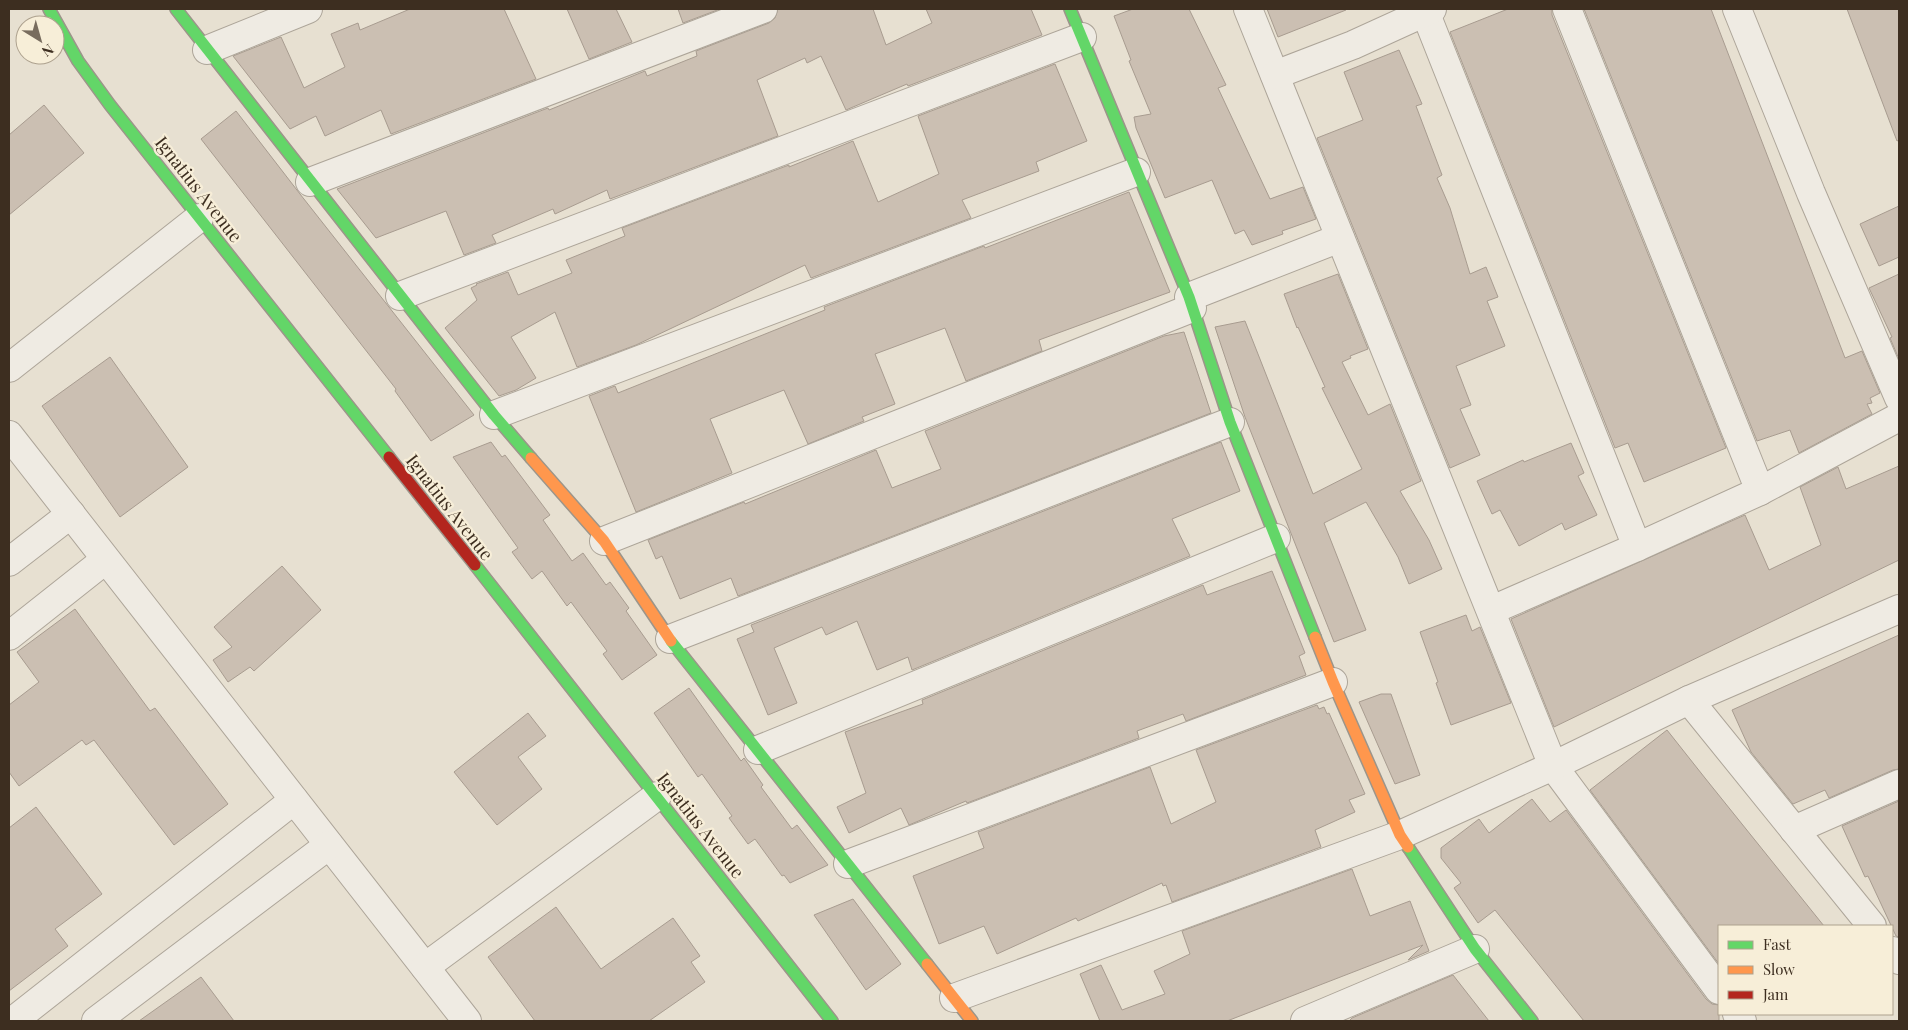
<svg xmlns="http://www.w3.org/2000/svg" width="1908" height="1030" font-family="'Playfair Display',serif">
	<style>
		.building { fill: #cbbfb2; stroke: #a89c90 }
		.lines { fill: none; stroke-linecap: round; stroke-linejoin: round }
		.street-casing { stroke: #ada599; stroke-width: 30 }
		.fast-casing { stroke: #9c958a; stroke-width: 14 }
		.slow-casing { stroke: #9c958a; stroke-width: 14 }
		.jam-casing { stroke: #9c958a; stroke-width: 14 }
		.street { stroke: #efebe3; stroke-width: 28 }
		.fast { stroke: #63d668; stroke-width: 11 }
		.slow { stroke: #ff974d; stroke-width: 11 }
		.jam { stroke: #b3261e; stroke-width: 11 }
		.labels { text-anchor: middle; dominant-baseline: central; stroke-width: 4.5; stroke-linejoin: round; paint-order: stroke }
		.street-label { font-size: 18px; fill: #3d2e20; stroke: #f7eed8 }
	</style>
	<rect width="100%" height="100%" fill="#e7e0d1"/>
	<g class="building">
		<path d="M410 9H504L536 79 391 134 381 110 325 136 316 116 290 129 233 56 281 37 304 88 345 67 331 34 358 23 360 30Z"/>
		<path d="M567 9H616L632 42 589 59Z"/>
		<path d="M678 9H720L683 23Z"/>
		<path d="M778 9H873L886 45 932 23 926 9H1031L1042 35 908 86 907 84 846 110 821 56 807 63 805 58 757 80 778 136 610 199 607 190 555 214 553 209 492 235 496 243 464 255 446 211 376 238 337 189 548 108 549 110 645 71 647 76 697 56 696 51 769 23 775 18Z"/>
		<path d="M1133 9H1189L1226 85 1218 88 1270 199 1303 187 1316 219 1282 231 1283 234 1252 245 1244 230 1235 234 1212 180 1165 198 1136 128 1134 117 1151 114 1129 61 1131 60 1114 16Z"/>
		<path d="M1267 9H1346V10L1278 37Z"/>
		<path d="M1508 9H1552V15L1726 448 1644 482 1628 443 1615 448 1450 32Z"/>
		<path d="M1584 9H1711L1845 358 1862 351 1880 393 1870 398 1872 403 1867 404 1872 414 1799 453 1790 430 1757 441Z"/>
		<path d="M1847 9H1899V140L1897 141Z"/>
		<path d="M1399 50 1422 104 1416 106 1442 175 1437 178 1450 208 1470 274 1486 267 1498 297 1487 301 1505 346 1456 366 1471 405 1460 409 1480 455 1450 468 1317 138 1363 120 1344 72Z"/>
		<path d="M1055 64 1087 141 1036 162 1039 171 962 200 971 218 811 278 805 265 636 345 577 367 555 312 511 337 536 378 516 390 499 396 445 328 477 300 471 288 477 285 476 284 508 272 518 295 572 273 566 260 625 236 622 228 789 165V167L853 141 878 202 939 174 918 116Z"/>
		<path d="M44 105 84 153 9 215V135Z"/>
		<path d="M236 111 300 194 474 415 431 441 395 391 396 389 201 139Z"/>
		<path d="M1129 192 1170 292 1039 340 1042 351 966 381 945 328 875 354 895 404 862 417 864 421 808 444 784 390 710 419 732 473 636 512 589 396 615 386 618 393 825 310 824 307 984 246 985 248Z"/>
		<path d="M1899 206V257L1879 266 1860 224Z"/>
		<path d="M1338 274 1368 349 1350 356 1351 358 1342 362 1368 415 1390 404 1421 481 1400 491 1429 540 1442 569 1409 584 1398 557 1366 502 1324 523 1366 630 1334 642 1245 417 1215 327 1245 321 1313 494 1362 469 1322 388 1325 387 1298 327 1297 328 1284 294Z"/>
		<path d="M1899 274V359L1890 338 1892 337 1869 288Z"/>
		<path d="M1184 332 1211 413 738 596 731 578 680 599 662 556 656 559 648 540 744 502 745 504 876 450 892 488 941 469 925 431 1164 336Z"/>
		<path d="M110 357 188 467 120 517 42 406Z"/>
		<path d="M491 442 502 457 505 455 550 515 543 520 572 561 583 553 606 585 610 582 629 608 626 611 657 655 622 680 603 654 607 651 571 602 567 606 542 571 532 579 512 552 518 548 453 457Z"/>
		<path d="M1221 442 1240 491 1172 519 1190 556 912 670 908 657 877 670 857 621 826 635 822 627 774 648 797 703 768 715 737 639 754 632 751 625Z"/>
		<path d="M1571 443 1584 473 1578 476 1597 515 1565 530 1562 523 1519 546 1500 510 1492 514 1477 481 1523 460 1524 462Z"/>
		<path d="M1899 466V560L1554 727 1511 619 1745 515 1769 570 1821 545 1800 487 1838 467 1846 489Z"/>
		<path d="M282 566 321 610 254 671 250 667 228 682 213 660 232 647 214 627Z"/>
		<path d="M1272 571 1305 653 1299 656 1306 675 1186 721 1183 714 1137 731 1139 738 967 803 966 801 909 825 901 808 849 833 837 807 866 793 845 732 923 704 922 700 1203 585 1207 595Z"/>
		<path d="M75 609 150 711 155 708 228 804 174 845 94 740 86 745 82 740 19 786 9 772V705L39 682 17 652Z"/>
		<path d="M1466 615 1472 631 1480 627 1511 703 1451 725 1436 683 1438 682 1420 632Z"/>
		<path d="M1899 635V769L1893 770 1829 798 1825 790 1793 804 1751 752 1732 710Z"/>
		<path d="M689 688 741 761 744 758 763 785 761 787 792 829 797 825 828 865 790 883 784 875 782 876 755 839 748 844 729 818 732 816 702 774 698 777 654 713Z"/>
		<path d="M1381 694H1391L1420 775 1395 784 1359 702Z"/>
		<path d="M1317 705 1319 709 1324 707 1327 714 1329 713 1365 794 1349 800 1355 812 1315 830 1321 847 1172 902 1166 885 1163 886 1162 883 1078 921 1076 918 997 954 984 926 939 944 913 876 984 848 978 832 1150 767 1171 824 1216 802 1196 750Z"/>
		<path d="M528 713 546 736 518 757 542 789 497 825 454 772Z"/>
		<path d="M1667 730 1705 778 1824 926H1719V964L1590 790Z"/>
		<path d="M1532 799 1550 822 1566 810 1706 999 1712 1004 1719 1005V1021H1584L1495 910 1478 923 1454 888 1461 883 1441 858V848L1479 819 1489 833Z"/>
		<path d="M1899 801V937L1896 936 1868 876 1865 877 1842 826Z"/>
		<path d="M36 807 102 894 55 929 68 946 9 991V828Z"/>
		<path d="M1352 869 1370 916 1410 901 1429 951 1408 960 1423 945 1227 1021H1100L1080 974 1101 965 1122 1010 1165 994 1154 971 1190 954 1182 931Z"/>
		<path d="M853 899 901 964 866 990 814 915Z"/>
		<path d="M556 907 601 969 673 918 700 956 691 962 705 982 649 1021H535L488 957Z"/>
		<path d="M1453 975 1489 1021H1349L1352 1018Z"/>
		<path d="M201 977 234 1021H139Z"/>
	</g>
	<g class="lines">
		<g class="street-casing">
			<g id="street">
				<path d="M1248 9 1553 766 1719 990"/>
				<path d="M1424 9 1637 547"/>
				<path d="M1567 9 1760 491"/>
				<path d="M1737 9 1811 193 1899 398"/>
				<path d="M207 50 308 9"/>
				<path d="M1275 75 1353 45 1432 9"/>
				<path d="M310 182 763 9"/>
				<path d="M400 296 1082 37"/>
				<path d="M1189 297 1340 238"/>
				<path d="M9 368 199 218"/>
				<path d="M494 415 1136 172"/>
				<path d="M9 435 467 1021"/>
				<path d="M604 541 1192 308"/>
				<path d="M9 562 71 514"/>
				<path d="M1492 610 1637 547 1760 491 1899 417"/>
				<path d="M9 636 105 560"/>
				<path d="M670 639 1230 422"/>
				<path d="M1689 700 1872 926"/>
				<path d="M758 750 1276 538"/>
				<path d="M1794 830 1899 784"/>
				<path d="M848 864 1333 682"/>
				<path d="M1892 951 1899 960"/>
				<path d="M425 967 657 796"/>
				<path d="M954 998 1400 835 1553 766 1689 700 1899 609"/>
				<path d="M1737 1014 1742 1021"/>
				<path d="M13 1021 294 800"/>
				<path d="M96 1021 329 845"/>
				<path d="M1305 1021 1475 949"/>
			</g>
		</g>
		<g class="fast-casing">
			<g id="fast">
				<path d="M49 9 78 61 110 105 389 457"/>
				<path d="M176 9 494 415 531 458"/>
				<path d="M1070 9 1189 297 1230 422 1315 637"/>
				<path d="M475 565 832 1021"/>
				<path d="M671 641 927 964"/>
				<path d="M1408 847 1475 949 1532 1021"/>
			</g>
		</g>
		<g class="slow-casing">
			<g id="slow">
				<path d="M531 458 604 541 671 641"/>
				<path d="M1315 637 1333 682 1400 835 1408 847"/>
				<path d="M927 964 972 1021"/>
			</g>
		</g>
		<g class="jam-casing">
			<path id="jam" d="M389 457 475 565"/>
		</g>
		<use href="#street" class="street"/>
		<use href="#fast" class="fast"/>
		<use href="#slow" class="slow"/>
		<use href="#jam" class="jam"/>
	</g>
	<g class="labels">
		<g class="street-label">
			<text transform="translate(199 189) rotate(52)">Ignatius Avenue</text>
			<text transform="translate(450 507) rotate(52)">Ignatius Avenue</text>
			<text transform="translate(701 825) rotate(52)">Ignatius Avenue</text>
		</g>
	</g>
	<rect width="1908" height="1030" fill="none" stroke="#3d2e20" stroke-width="20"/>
	<rect x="1718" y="925" width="175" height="90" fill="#f7eed8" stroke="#ada18e"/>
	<rect x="1728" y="941" width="25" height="8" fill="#63d668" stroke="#ada18e"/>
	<text x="1763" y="950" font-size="15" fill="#3d2e20">Fast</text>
	<rect x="1728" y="966" width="25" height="8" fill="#ff974d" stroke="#ada18e"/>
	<text x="1763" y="975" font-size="15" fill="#3d2e20">Slow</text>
	<rect x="1728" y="991" width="25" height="8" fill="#b3261e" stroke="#ada18e"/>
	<text x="1763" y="1000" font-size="15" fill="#3d2e20">Jam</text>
	<g transform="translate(40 40) rotate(143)"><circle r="24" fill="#f7eed8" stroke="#ada18e"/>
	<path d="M0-4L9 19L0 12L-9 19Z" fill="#786c5e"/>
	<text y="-8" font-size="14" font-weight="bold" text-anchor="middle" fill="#3d2e20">N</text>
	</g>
</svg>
